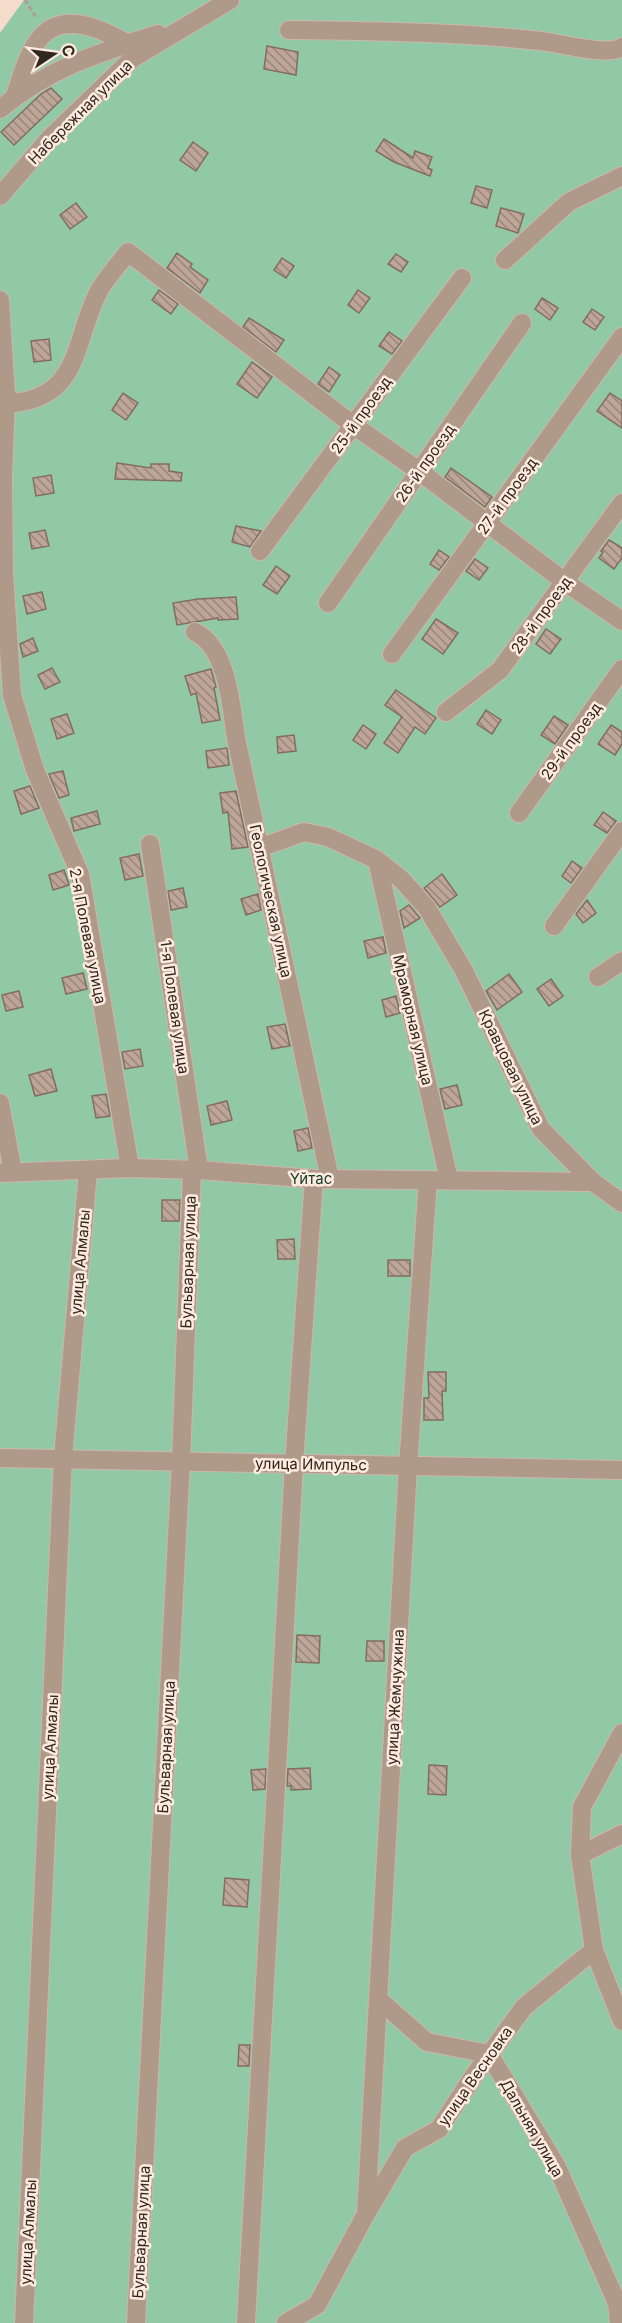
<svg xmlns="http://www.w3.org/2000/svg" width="622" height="2323" font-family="Inter,sans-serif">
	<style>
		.green { fill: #91c8a6 }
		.building { fill: url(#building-back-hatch); stroke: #836d60; stroke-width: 1.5 }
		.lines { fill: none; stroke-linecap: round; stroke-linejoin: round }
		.minor-casing { stroke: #cdb7aa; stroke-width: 20 }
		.path { stroke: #b09c91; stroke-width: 3; stroke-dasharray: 4.5 3; stroke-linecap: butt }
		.minor { stroke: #af9988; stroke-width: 18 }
		.labels { text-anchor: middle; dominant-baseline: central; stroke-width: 5; stroke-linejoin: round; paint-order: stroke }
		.street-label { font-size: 15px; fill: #302721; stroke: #feeade }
		.park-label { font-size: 15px; fill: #103e26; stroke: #feeade }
	</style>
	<defs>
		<pattern id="building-back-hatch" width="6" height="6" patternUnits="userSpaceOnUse" patternTransform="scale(1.5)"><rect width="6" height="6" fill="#bda597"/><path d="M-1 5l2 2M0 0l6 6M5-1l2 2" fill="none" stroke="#9a867b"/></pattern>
	</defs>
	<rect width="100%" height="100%" fill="#f4dbcc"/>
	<path class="green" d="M24 0H622V2323H0V33Z"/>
	<g class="building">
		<path d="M267 46 298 52 296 75 264 69Z"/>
		<path d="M51 88 62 99 14 145 1 132 41 94Z"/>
		<path d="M384 139 413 158 415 151 432 157 428 168 432 170 430 176 394 162 376 151Z"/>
		<path d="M193 142 208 153 196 171 180 160Z"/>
		<path d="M476 186 492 190 487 208 471 203Z"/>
		<path d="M76 203 87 217 70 229 60 215Z"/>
		<path d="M501 208 524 214 518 233 496 226Z"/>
		<path d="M177 253 192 264 190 267 208 280 200 293 167 268Z"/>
		<path d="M396 254 408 262 401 272 388 264Z"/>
		<path d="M282 258 294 266 286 278 274 270Z"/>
		<path d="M159 290 178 304 171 314 152 300Z"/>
		<path d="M358 290 370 298 359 313 348 305Z"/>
		<path d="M542 298 558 308 550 320 535 309Z"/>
		<path d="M592 309 604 317 595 330 583 322Z"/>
		<path d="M249 318 284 340 276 352 243 327Z"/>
		<path d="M389 332 402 341 392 354 379 346Z"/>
		<path d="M49 339 51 360 34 362 31 341Z"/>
		<path d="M252 362 272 377 257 398 237 384Z"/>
		<path d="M329 367 340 375 329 392 318 384Z"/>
		<path d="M123 393 138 403 126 420 112 410Z"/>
		<path d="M610 393 622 401V428L597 411Z"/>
		<path d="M117 463 151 468V464H169V471L182 473 181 481 115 479Z"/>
		<path d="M451 468 492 497 485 507 445 477Z"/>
		<path d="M51 475 54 493 36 496 33 478Z"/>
		<path d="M236 526 261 531 250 547 232 542Z"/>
		<path d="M45 530 49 546 32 549 29 533Z"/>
		<path d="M609 540 622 548V558L614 569 599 558 603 552 601 551Z"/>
		<path d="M439 550 449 557 439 570 430 564Z"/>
		<path d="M475 559 488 568 479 580 466 571Z"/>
		<path d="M276 566 290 576 277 594 263 585Z"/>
		<path d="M42 592 46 609 27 614 23 596Z"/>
		<path d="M236 597 238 619 218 620V618L177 625 173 603 198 599Z"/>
		<path d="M436 619 458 633 443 654 422 639Z"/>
		<path d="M546 629 561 639 550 654 536 644Z"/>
		<path d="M33 638 38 651 23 657 20 644Z"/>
		<path d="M52 668 60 682 45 689 38 675Z"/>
		<path d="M211 669 216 687 214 688 220 720 202 723 196 693 191 695 185 676Z"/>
		<path d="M396 690 436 718 425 734 415 727 398 753 384 743 402 717 385 705Z"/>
		<path d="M486 710 501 720 492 734 477 724Z"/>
		<path d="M67 714 74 733 57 739 51 719Z"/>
		<path d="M554 716 568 725 555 744 541 735Z"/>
		<path d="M363 725 376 734 366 749 353 740Z"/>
		<path d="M611 725 622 732V744L615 755 598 744Z"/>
		<path d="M294 735 296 751 278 753 277 737Z"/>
		<path d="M227 748 229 765 208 768 206 751Z"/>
		<path d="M63 771 69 795 59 798 49 774Z"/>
		<path d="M30 786 39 808 21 814 14 791Z"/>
		<path d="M236 791 248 847 232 849 228 812 223 813 220 793Z"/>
		<path d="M97 811 100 824 74 831 71 818Z"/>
		<path d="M603 812 616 821 607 833 594 825Z"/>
		<path d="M139 854 143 876 125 880 120 858Z"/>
		<path d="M572 861 582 868 571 883 562 876Z"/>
		<path d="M64 870 69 885 53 890 49 875Z"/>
		<path d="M442 874 457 895 440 907 424 888Z"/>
		<path d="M183 888 187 907 171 910 168 891Z"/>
		<path d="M258 894 261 910 246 915 241 899Z"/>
		<path d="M587 900 596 913 583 923 576 914Z"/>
		<path d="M409 905 420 918 404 928 400 911Z"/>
		<path d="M383 937 386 953 368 958 364 941Z"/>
		<path d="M83 973 87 989 66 994 62 978Z"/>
		<path d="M509 974 522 992 497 1010 486 991Z"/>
		<path d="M551 979 563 996 549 1006 537 989Z"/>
		<path d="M19 991 23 1007 6 1011 2 995Z"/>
		<path d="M396 996 400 1013 386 1017 382 1000Z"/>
		<path d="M285 1024 290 1046 272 1049 267 1027Z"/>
		<path d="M140 1049 143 1066 125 1069 122 1052Z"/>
		<path d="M51 1069 57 1091 35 1096 29 1075Z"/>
		<path d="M457 1085 462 1105 445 1109 440 1089Z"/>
		<path d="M106 1094 110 1116 96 1118 92 1096Z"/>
		<path d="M227 1101 232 1120 211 1125 207 1106Z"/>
		<path d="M308 1128 312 1148 298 1151 294 1131Z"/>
		<path d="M162 1200H180L179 1221H162Z"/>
		<path d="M294 1239 295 1259H278L277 1240Z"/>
		<rect x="388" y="1260" width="22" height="16"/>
		<path d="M428 1372H446V1391H442L443 1420H424V1398H429Z"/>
		<path d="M297 1635 320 1636 319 1663 296 1662Z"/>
		<path d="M367 1641H384V1661H366Z"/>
		<path d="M429 1765 447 1766 446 1795 428 1794Z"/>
		<path d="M310 1768 311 1789 291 1790V1786H287L288 1769Z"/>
		<path d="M266 1769 265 1789 253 1790 251 1770Z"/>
		<path d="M225 1878 249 1880 247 1907 223 1905Z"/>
		<path d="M239 2045H250L249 2066H238Z"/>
	</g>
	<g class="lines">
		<g class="minor-casing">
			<g id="minor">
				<path d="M289 30C373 31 457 32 541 41 560 43 608 57 622 47"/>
				<path d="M14 98C21 80 26 57 37 42 59 9 101 28 128 44"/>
				<path d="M0 109C51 67 96 54 158 34"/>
				<path d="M0 196 50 138 133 58 230 0"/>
				<path d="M505 260 569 202 622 176"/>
				<path d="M0 300 6 395 3 478 4 573 12 695 35 770 80 874 130 1168"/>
				<path d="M0 396 6 395 14 403C83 396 74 335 100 289 108 276 119 264 128 252L353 425 419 471 565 582 622 621"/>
				<path d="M260 551 462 278"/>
				<path d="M328 603 522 323"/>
				<path d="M195 632C228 648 231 706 236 738L330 1179"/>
				<path d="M392 654 622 337"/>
				<path d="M446 712 500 670 622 503"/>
				<path d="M519 813 622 669"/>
				<path d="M150 844 199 1170"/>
				<path d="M259 848 304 832 328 837 377 860 401 879 427 908 464 971 541 1129 593 1182"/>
				<path d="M377 860 449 1180"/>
				<path d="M554 926 622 831"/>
				<path d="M598 977 622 961"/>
				<path d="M0 1103 13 1172"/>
				<path d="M0 1173 130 1168 199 1170 314 1179 593 1182 622 1203"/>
				<path d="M0 1458 622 1470"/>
				<path d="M622 1733 582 1807 580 1855 594 1950 622 2021"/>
				<path d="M580 1855 622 1834"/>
				<path d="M378 1999 427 2042 489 2054 557 2167 617 2303 619 2323"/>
				<path d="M366 2214 408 1466 428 1180"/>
				<path d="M24 2323 63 1458 88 1171"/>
				<path d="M136 2323 181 1461 192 1171"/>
				<path d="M246 2323 294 1464 314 1179"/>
				<path d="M286 2323 317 2305 366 2214 405 2148 439 2129 475 2074 524 2007 594 1950"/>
			</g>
		</g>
		<path class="path" d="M25 0 37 19"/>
		<use href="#minor" class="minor"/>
	</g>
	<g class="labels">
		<g class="street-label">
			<text transform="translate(80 112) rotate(-45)">Набережная улица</text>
			<text transform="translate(361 415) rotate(-54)">25-й проезд</text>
			<text transform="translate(425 463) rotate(-55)">26-й проезд</text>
			<text transform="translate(507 496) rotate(-54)">27-й проезд</text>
			<text transform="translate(541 615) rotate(-54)">28-й проезд</text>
			<text transform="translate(571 741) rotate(-54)">29-й проезд</text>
			<text transform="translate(271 901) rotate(78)">Геологическая улица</text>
			<text transform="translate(88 936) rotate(79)">2-я Полевая улица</text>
			<text transform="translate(175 1007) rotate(82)">1-я Полевая улица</text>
			<text transform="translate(413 1020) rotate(77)">Мраморная улица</text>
			<text transform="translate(511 1067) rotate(64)">Кравцовая улица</text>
			<text transform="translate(80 1262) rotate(-85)">улица Алмалы</text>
			<text transform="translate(188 1262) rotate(-88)">Бульварная улица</text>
			<text transform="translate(311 1464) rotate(1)">улица Импульс</text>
			<text transform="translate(395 1697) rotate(-87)">улица Жемчужина</text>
			<text transform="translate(50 1747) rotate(-87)">улица Алмалы</text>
			<text transform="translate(166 1747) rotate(-87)">Бульварная улица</text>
			<text transform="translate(475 2076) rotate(-55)">улица Весновка</text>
			<text transform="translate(532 2128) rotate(60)">Дальняя улица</text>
			<text transform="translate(28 2232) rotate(-87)">улица Алмалы</text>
			<text transform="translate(141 2232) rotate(-87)">Бульварная улица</text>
		</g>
		<g class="park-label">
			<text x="311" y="1178">Үйтас</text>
		</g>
	</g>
	<g transform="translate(54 54) rotate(77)" stroke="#feeade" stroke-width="4.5" paint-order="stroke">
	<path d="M0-4.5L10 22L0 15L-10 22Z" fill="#302721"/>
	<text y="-9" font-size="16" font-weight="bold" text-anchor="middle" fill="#302721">С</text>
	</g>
</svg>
